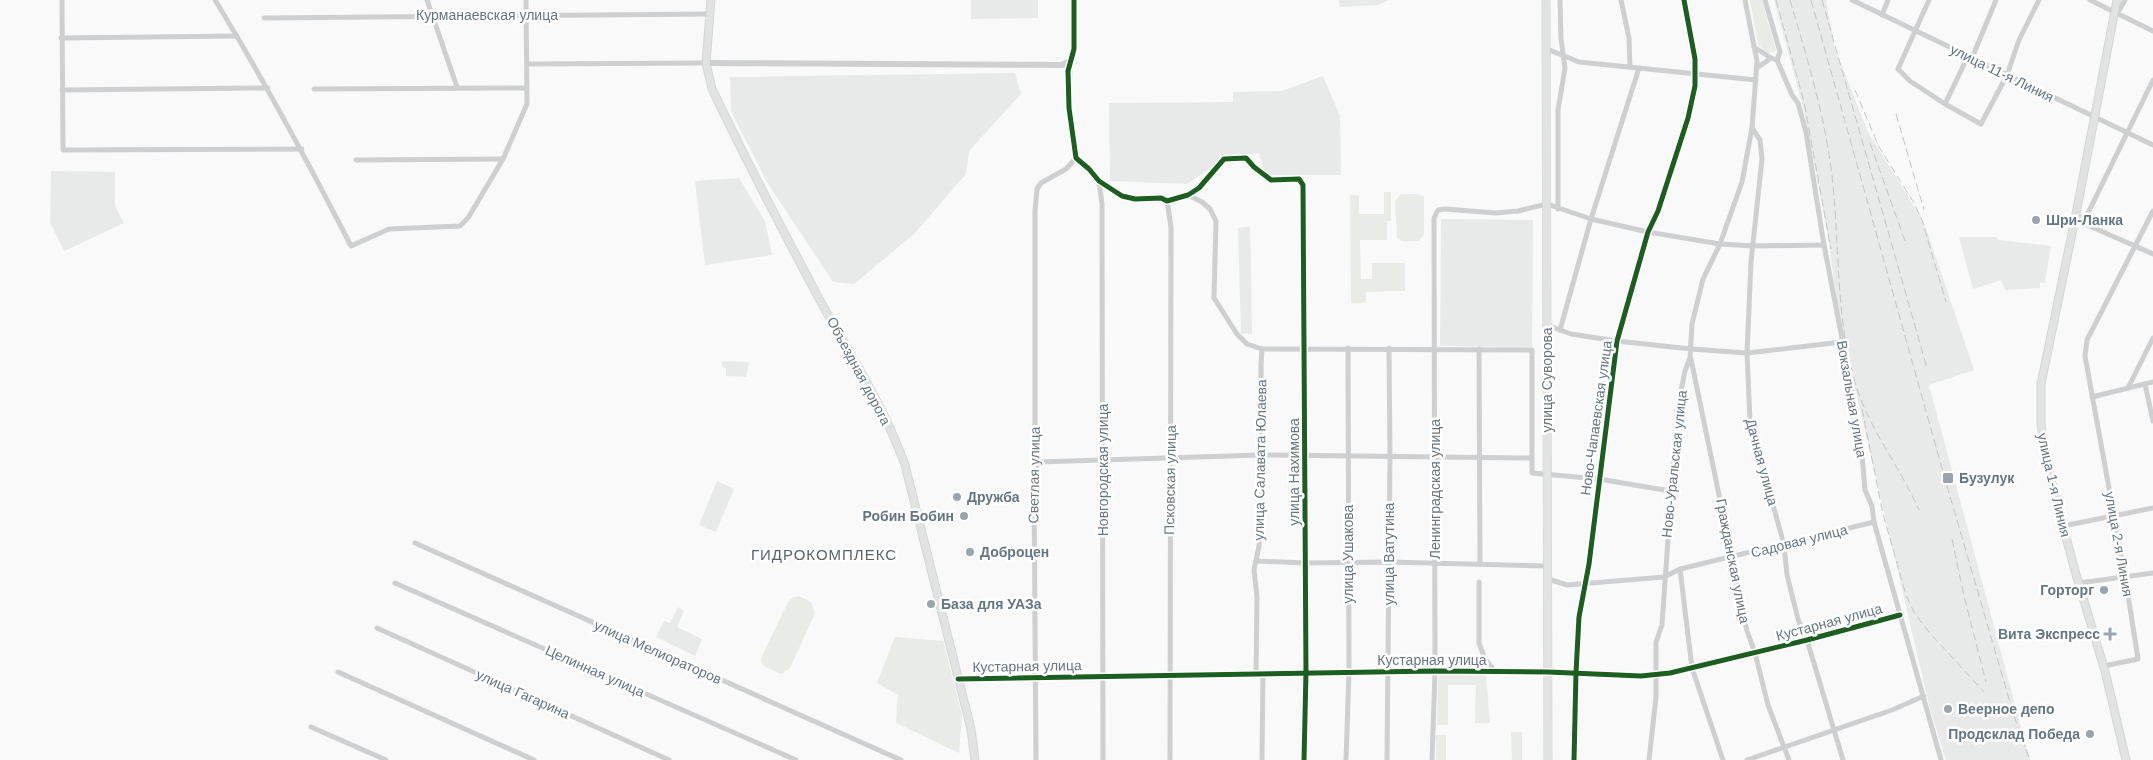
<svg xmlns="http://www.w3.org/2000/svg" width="2153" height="760" font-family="Helvetica,sans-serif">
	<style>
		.built { fill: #e8e9e9 }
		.green { fill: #e8ebe6 }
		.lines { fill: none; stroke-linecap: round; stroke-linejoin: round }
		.secondary-casing { stroke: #d5d6d7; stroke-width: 9 }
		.primary-casing { stroke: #d5d6d7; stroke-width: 9 }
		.minor { stroke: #cecfd0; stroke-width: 5 }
		.tertiary { stroke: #cecfd0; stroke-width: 6 }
		.secondary { stroke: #e1e2e2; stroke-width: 7 }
		.primary { stroke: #e1e2e2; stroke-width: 8 }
		.rail { stroke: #c3c5c6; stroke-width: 1; stroke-dasharray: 8 4; stroke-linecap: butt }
		.cycleway-casing { stroke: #fff; stroke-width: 8 }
		.cycleway { stroke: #1b5e20; stroke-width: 5 }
		.poi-dot { fill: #99a4ac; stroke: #fff; stroke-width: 2 }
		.labels { text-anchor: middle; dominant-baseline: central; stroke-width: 5; stroke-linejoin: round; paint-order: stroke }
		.street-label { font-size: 14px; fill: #657683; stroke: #fff }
		.poi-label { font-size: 14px; font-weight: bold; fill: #657683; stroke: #fff; text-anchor: start }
		.neighbourhood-label { font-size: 15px; letter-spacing: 1px; fill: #57646e; stroke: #fff }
	</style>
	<rect width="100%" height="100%" fill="#f9f9f9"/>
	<g class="built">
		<path d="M971 0H1038V18L971 19Z"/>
		<path d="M1339 0H1389L1378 5 1340 7Z"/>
		<path d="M1774 0H1826L1835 49 1868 132 1924 222 1974 370 1929 385 2030 760H1946L1930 709 1840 324 1828 236 1804 111Z"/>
		<path d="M1015 73 1021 94 969 151 966 174 914 234 854 284 833 282 768 184 731 111 730 77Z"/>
		<path d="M1323 76 1340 116 1341 175H1264L1259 153 1223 157 1213 166 1187 184 1110 181 1109 103 1233 102V92L1282 91Z"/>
		<path d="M51 171 115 172V206L124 223 64 251 50 222Z"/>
		<path d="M739 178 765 221 772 255 705 265 695 181Z"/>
		<path d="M1441 219 1533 220 1532 347 1440 346Z"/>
		<path d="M1250 227 1251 263 1252 334H1241L1238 228Z"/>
		<path d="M1959 237H1996L1999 240 2051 246 2045 283 2040 282V288L2005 290 2001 280 1973 289Z"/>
		<path d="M722 361 749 362 746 377 726 376V368L722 367Z"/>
		<path d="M717 481 734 489 716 532 699 525Z"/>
		<path d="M678 607 684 611 677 627 702 639 695 656 656 637 664 621 670 623Z"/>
	</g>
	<g class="green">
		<path d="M1750 0H1762L1776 51 1768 53 1758 45Z"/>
		<path d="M1384 192H1391V221H1387V240H1360L1361 279H1372V263H1405V291L1366 292V303H1351L1350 195H1359V214H1384Z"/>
		<path d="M1401 194H1417L1424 197V234L1419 241H1402L1397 238 1395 201Z"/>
		<path d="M799 596 811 602 815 613 790 668 781 674 764 666 761 661 762 656 788 602 792 598Z"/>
		<path d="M895 637 943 641 962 715 959 753 896 723 898 695 877 683Z"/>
		<path d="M1438 675H1486L1490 723H1475L1476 685H1448V725H1437Z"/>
		<path d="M1511 732H1522V760H1512Z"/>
		<rect x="1436" y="735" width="10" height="25"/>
	</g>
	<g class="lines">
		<g class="secondary-casing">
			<g id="secondary">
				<path d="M711 0 706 63 712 89C747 162 785 235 823 306 852 357 885 409 905 465L971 729 975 760"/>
				<path d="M2117 0 2075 219 2041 384V424L2047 465 2075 571 2105 671 2126 760"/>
			</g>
		</g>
		<g class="primary-casing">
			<path id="primary" d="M1546 0 1548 760"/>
		</g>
		<g class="minor">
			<path d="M62 0 63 150 302 149"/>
			<path d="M215 0C264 80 308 162 351 246L389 229 460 226 468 218 503 159 527 104 526 0"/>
			<path d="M427 0 457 87"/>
			<path d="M1621 0 1629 38 1630 67"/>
			<path d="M1765 0 1780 52 1777 60"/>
			<path d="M1852 0 2153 145"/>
			<path d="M1929 0 1898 69 1910 81 1945 104 1968 56"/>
			<path d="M2090 0 2153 31"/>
			<path d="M2115 13 2120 9 2125 0"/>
			<path d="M1882 15 1888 0"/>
			<path d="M264 18 711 14"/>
			<path d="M61 38 237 36"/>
			<path d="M1754 47 1771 58"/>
			<path d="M1547 49 1579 62 1756 80"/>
			<path d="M1972 58 1996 0"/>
			<path d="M1070 61 1069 108 1076 158 1089 169 1099 181 1122 196 1135 199 1161 198 1167 201 1188 195 1199 188 1224 159 1246 158 1254 167 1271 180 1299 179 1303 185 1306 672 1304 760"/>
			<path d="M527 64 706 63"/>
			<path d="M1757 68 1771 58 1777 60 1792 95 1798 103 1806 132 1824 245 1860 432 1865 490 1872 506 1874 522 1941 760"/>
			<path d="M314 89 526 88"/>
			<path d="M62 90 268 88"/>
			<path d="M1945 104 1981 124 2007 75 2019 40 2039 0"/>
			<path d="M1752 128 1760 140 1762 159 1751 262 1747 353 1750 421 1784 545 1787 575 1798 619 1807 640 1843 760"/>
			<path d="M356 160 503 159"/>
			<path d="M1099 181 1102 204 1103 760"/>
			<path d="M1188 195 1202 202 1210 209 1216 221 1214 298 1237 334 1247 344 1262 349 1532 350V473L1599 479 1670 491"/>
			<path d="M1167 201 1171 227 1170 760"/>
			<path d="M1558 209V110L1565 68 1561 39 1560 0"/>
			<path d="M2075 219 2087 215 2153 80"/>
			<path d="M2076 220 2153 254"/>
			<path d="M1547 325 1571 334 1617 341 1691 349 1747 353 1842 342"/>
			<path d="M1560 330 1591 219 1639 68"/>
			<path d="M1479 349 1480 564"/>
			<path d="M1691 359 1747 631 1755 653 1768 705 1789 760"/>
			<path d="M2145 384 2153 421"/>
			<path d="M2128 388 2153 338"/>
			<path d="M2092 397 2153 382"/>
			<path d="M1038 462 1261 455 1532 458"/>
			<path d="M2063 526 2153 508"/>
			<path d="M415 543 901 760"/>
			<path d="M1256 561 1306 563 1389 562 1548 566"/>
			<path d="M1680 569 1692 668 1723 760"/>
			<path d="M1548 579 1567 585 1664 577 1680 569 1874 522"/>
			<path d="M1479 582V643L1485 659 1495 671"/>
			<path d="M395 583 796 760"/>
			<path d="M2079 583 2153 573"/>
			<path d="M377 628 669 760"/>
			<path d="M2104 666 2138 659 2125 576 2085 356 2087 340 2153 211"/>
			<path d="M338 672 534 760"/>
			<path d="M1256 674 1257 597 1254 570 1259 546 1262 500 1261 365 1262 349"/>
			<path d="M958 679 1435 671 1548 672 1641 676 1670 673 1807 640 1900 615"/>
			<path d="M311 727 386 760"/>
			<path d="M1036 760 1034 487 1038 462 1035 442V211L1037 189 1041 183 1066 169 1076 158"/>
			<path d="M1262 760 1263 673"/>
			<path d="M1346 760 1349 671 1348 348"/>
			<path d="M1387 760 1390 456 1389 348"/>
			<path d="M1432 760 1435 671 1434 218 1438 210 1445 209 1496 213 1518 211 1547 204 1591 219 1648 232 1720 244 1753 246 1824 245"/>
			<path d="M1574 760 1576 672 1579 617 1589 564 1617 341 1648 232 1658 211 1688 118 1695 86V59L1684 0"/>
			<path d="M1649 760 1656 697V642L1662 625 1677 410 1685 371 1690 358 1692 324 1703 279 1720 244 1742 182 1752 128 1757 61 1745 0"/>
			<path d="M1747 760 1892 710 1924 696"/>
		</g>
		<path class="tertiary" d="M706 63 1062 65 1070 61 1074 49V0"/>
		<use href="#secondary" class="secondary"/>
		<use href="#primary" class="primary"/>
		<g class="rail">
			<path d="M1776 0 1804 102 1831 249"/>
			<path d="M1790 0C1807 58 1825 116 1832 176 1840 245 1835 319 1856 386 1869 428 1901 469 1919 510"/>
			<path d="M1811 0 1945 479 2014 716 2030 760"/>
			<path d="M1822 0 1927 368"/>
			<path d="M1855 90 1879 147 1914 203 1922 220 1946 302"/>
			<path d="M1896 114 1924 210"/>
			<path d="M1870 143 1905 241"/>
			<path d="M1862 409 1883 514 1906 595 1914 612 1928 631 1984 692"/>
			<path d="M1952 539 1964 596 1986 682"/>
		</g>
		<g class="cycleway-casing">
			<g id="cycleway">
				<path d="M1074 0V49L1068 71 1069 108 1076 158 1089 169 1099 181 1122 196 1135 199 1161 198 1167 201 1188 195 1199 188 1224 159 1246 158 1254 167 1271 180 1299 179 1303 185 1306 672 1304 760"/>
				<path d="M958 679 1435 671 1548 672 1641 676 1670 673 1807 640 1900 615"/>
				<path d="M1574 760 1576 672 1579 617 1589 564 1617 341 1648 232 1658 211 1688 118 1695 86V59L1684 0"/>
			</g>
		</g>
		<use href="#cycleway" class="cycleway"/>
	</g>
	<g class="poi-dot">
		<circle cx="2036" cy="220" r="5"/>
		<rect x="1942" y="472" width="12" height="12" rx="2.5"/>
		<circle cx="957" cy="497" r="5"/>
		<circle cx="964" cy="516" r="5"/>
		<circle cx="970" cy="552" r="5"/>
		<circle cx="2104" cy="590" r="5"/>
		<circle cx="931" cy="604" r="5"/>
		<path d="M2107.5 626.5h5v5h5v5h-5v5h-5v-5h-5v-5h5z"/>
		<circle cx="1948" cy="709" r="5"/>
		<circle cx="2090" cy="734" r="5"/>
	</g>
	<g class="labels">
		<g class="street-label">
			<text x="487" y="15">Курманаевская улица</text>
			<text transform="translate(2002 73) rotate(26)">улица 11-я Линия</text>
			<text transform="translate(859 371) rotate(62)">Объездная дорога</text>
			<text transform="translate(1547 380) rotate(-90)">улица Суворова</text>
			<text transform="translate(1852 399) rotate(80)">Вокзальная улица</text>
			<text transform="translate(1596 418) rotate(-82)">Ново-Чапаевская улица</text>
			<text transform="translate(1260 460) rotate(-89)">улица Салавата Юлаева</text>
			<text transform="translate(1762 462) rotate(75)">Дачная улица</text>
			<text transform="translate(1674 464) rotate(-84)">Ново-Уральская улица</text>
			<text transform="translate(1103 470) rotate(-90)">Новгородская улица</text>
			<text transform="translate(1294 472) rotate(-90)">улица Нахимова</text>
			<text transform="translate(1034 475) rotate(-89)">Светлая улица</text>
			<text transform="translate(1170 480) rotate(-89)">Псковская улица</text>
			<text transform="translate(2054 485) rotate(77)">улица 1-я Линия</text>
			<text transform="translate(1435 489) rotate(-90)">Ленинградская улица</text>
			<text transform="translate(1799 541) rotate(-14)">Садовая улица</text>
			<text transform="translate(2119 544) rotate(80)">улица 2-я Линия</text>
			<text transform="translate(1348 554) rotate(-90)">улица Ушакова</text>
			<text transform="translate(1389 554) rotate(-90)">улица Ватутина</text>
			<text transform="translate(1733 561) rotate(79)">Гражданская улица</text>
			<text transform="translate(1829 622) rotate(-15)">Кустарная улица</text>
			<text transform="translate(658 652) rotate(24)">улица Мелиораторов</text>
			<text x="1432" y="660">Кустарная улица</text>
			<text transform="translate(1027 666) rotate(-1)">Кустарная улица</text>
			<text transform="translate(595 671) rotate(24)">Целинная улица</text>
			<text transform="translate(523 694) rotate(24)">улица Гагарина</text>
		</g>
		<g class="poi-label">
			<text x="2046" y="220">Шри-Ланка</text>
			<text x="1959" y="478">Бузулук</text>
			<text x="967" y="497">Дружба</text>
			<text x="954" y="516" text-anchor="end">Робин Бобин</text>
			<text x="980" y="552">Доброцен</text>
			<text x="2094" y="590" text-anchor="end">Горторг</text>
			<text x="941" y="604">База для УАЗа</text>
			<text x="2100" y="634" text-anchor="end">Вита Экспресс</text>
			<text x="1958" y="709">Веерное депо</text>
			<text x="2080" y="734" text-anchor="end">Продсклад Победа</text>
		</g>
		<g class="neighbourhood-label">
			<text x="824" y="554">ГИДРОКОМПЛЕКС</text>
		</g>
	</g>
</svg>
